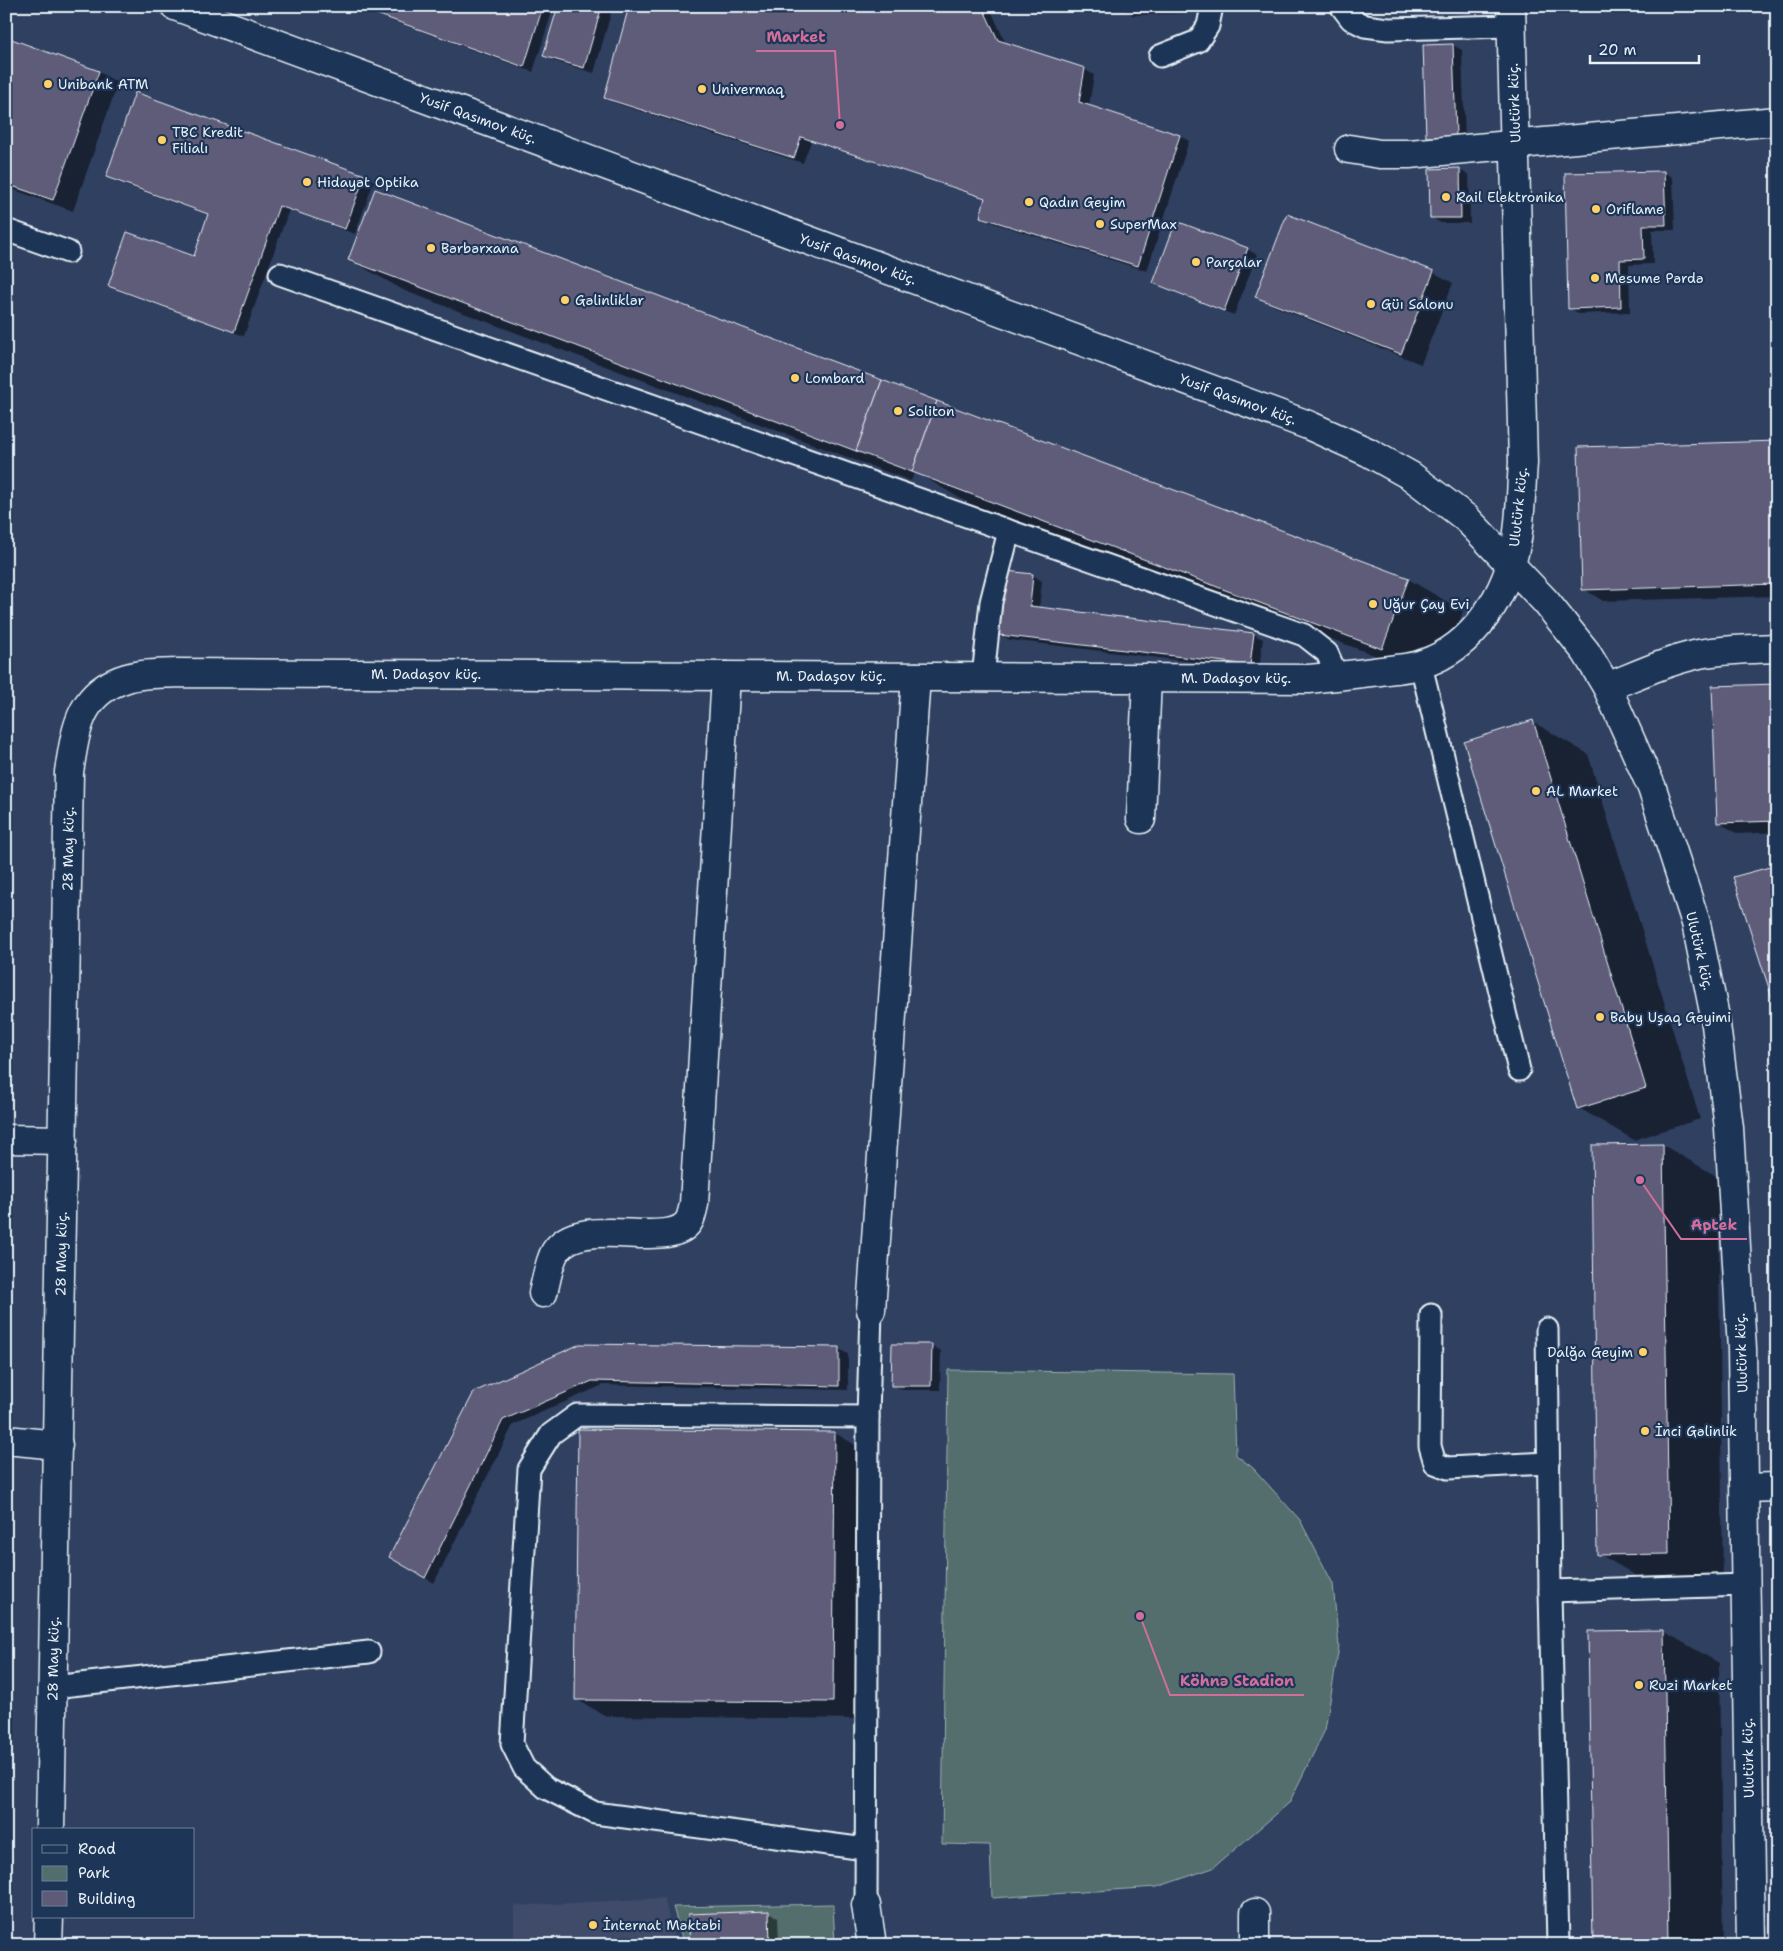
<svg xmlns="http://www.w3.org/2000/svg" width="1783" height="1951" font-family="'Shantell Sans',sans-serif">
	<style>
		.built { fill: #414b6b }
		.green { fill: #526e6c; stroke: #9db0b2 }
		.shadow { fill: #0007 }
		.building { fill: #5e5b79; stroke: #e8f1f8 }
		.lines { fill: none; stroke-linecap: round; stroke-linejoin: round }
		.lane-casing { stroke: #e8f1f8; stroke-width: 25 }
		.street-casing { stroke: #e8f1f8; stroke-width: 31 }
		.secondary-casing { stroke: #e8f1f8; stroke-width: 31 }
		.lane { stroke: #1d3557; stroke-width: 21 }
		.street { stroke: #1d3557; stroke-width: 28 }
		.secondary { stroke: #1d3557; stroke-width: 28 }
		.poi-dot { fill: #ffd166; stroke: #1d3557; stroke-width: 2 }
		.labels { text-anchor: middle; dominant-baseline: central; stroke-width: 4.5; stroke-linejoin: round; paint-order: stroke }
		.poi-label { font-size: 14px; fill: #e8f1f8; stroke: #1d3557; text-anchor: start }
		.street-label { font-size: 14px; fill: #e8f1f8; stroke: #1d3557 }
		.leader { fill: none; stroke: #d16f9a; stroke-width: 2 }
		.callout-dot { fill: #d16f9a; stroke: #1d3557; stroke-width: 2 }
		.callout-label { font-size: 15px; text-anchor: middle; font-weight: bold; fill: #d16f9a; stroke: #1d3557; stroke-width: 4.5; stroke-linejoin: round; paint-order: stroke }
	</style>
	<rect width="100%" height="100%" fill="#304061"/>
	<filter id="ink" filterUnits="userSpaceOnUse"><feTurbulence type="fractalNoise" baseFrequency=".02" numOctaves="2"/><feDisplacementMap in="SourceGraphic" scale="10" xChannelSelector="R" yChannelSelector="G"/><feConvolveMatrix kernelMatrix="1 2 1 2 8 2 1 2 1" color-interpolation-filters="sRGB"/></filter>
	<g filter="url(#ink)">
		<path class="built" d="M664 1898 676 1945H514V1906Z"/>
		<g class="green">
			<path d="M948 1370 1233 1374 1236 1455 1253 1468 1300 1520 1333 1584 1339 1647 1325 1730 1289 1803 1213 1868 1157 1887 992 1898 990 1845 942 1844Z"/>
			<path d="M833 1904 835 1945H684L673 1907Z"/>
		</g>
		<g class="shadow">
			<path d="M352 6H554L533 72Z"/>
			<path d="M559 6H613L594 73 554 61 545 56Z"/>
			<path d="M631 6H989L1006 44 1084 69 1094 75 1089 106 1180 136 1189 141 1147 271 990 222 981 217 986 199 811 141 803 163 615 103 605 97Z"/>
			<path d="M1117 6H1199V13L1133 15Z"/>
			<path d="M6 39 99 72 118 83 73 211 6 187Z"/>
			<path d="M1453 45 1462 50 1465 141 1437 142 1427 136Z"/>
			<path d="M1459 170 1469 175 1470 223H1441L1432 218Z"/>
			<path d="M1664 172 1673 178 1675 230H1652L1653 264 1629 265 1630 312 1579 314 1570 308Z"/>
			<path d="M107 176H364L374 181 355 234 289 210 244 336 119 291 110 286 195 257 209 215 116 182Z"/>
			<path d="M1247 249 1257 255 1234 315 1164 288 1154 283Z"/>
			<path d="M350 260 1408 579 1463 611 1438 679 968 503 922 476 914 473 911 481 405 291Z"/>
			<path d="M1433 272 1453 283 1421 364 1276 307 1256 296Z"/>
			<path d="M1777 442V596L1603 601 1584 589Z"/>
			<path d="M1007 572 1033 575 1042 581 1039 609 1253 634 1263 639 1259 670 1010 640 1000 635Z"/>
			<path d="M1777 685V832L1738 834 1718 822Z"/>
			<path d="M1533 722 1588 754 1700 1119 1634 1140 1579 1108Z"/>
			<path d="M1663 1145 1718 1177 1723 1585 1654 1586 1599 1554Z"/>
			<path d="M931 1345 941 1351 940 1390H902L893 1385Z"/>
			<path d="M839 1349 848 1354V1390L603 1385 513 1425 434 1583 391 1557 475 1393Z"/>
			<path d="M579 1430 835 1433 864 1450 862 1719 606 1716 576 1699Z"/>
			<path d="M1663 1631 1719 1663 1723 1945H1595Z"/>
			<path d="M769 1912 778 1918 779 1945H691Z"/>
		</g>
		<g class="building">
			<path d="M354 6H543L524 67Z"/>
			<path d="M558 6H602L584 68 543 56Z"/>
			<path d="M629 6H982L998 40 1085 68 1079 102 1180 135 1138 266 980 217 985 198 801 137 794 158 604 98Z"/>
			<path d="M6 37 99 71 53 200 6 184Z"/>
			<path d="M1453 44 1456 136 1426 137 1423 45Z"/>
			<path d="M135 92 365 175 345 229 279 206 234 332 108 286 127 232 194 256 208 214 106 177Z"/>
			<path d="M1460 168 1461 218H1430L1429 169Z"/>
			<path d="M1664 171 1666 225H1643L1644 259 1620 260 1621 307 1568 309 1565 173Z"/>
			<path d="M375 189 882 380 856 451 348 260Z"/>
			<path d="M1287 214 1434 271 1401 354 1255 297Z"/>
			<path d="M1176 221 1248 248 1224 311 1153 283Z"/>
			<path d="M882 380 937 401 912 472 856 451Z"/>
			<path d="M937 401 1409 578 1382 649 912 472Z"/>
			<path d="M1777 441V584L1582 590 1578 447Z"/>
			<path d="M1006 571 1033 574 1030 606 1254 633 1250 665 999 635Z"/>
			<path d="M1777 684V821L1717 823 1712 686Z"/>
			<path d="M1533 720 1646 1088 1577 1109 1464 742Z"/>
			<path d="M1777 865V1013L1733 877Z"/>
			<path d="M1663 1144 1669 1554 1597 1555 1592 1145Z"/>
			<path d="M580 1344 839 1347V1386L592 1381 503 1420 425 1578 389 1557 474 1392Z"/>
			<path d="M892 1344H932L931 1386H891Z"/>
			<path d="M578 1429 835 1432 833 1702 575 1700Z"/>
			<path d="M1664 1630 1669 1945H1593L1588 1631Z"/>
			<path d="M769 1911 770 1943 756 1945H690L688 1914Z"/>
		</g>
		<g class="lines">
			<g class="lane-casing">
				<g id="lane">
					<path d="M1341 6 1351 19 1365 26 1388 29 1511 26"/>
					<path d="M1160 56 1198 41 1208 26 1212 6"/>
					<path d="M6 230 68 252"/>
					<path d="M280 274 1304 635 1327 653 1337 676"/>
					<path d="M1421 665 1519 1070"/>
					<path d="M983 677 991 602 1009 531"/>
					<path d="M1431 1315 1430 1446 1435 1463 1448 1468 1549 1463"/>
					<path d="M1547 1329 1550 1591 1558 1945"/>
					<path d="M1550 1591 1746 1585"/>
					<path d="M53 1687 369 1652"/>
					<path d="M865 1849 595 1813 546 1788 524 1768 512 1744 529 1469 551 1434 577 1415 868 1417"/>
					<path d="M866 1905 868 1417 871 1310"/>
				</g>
			</g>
			<g class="street-casing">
				<g id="street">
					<path d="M1349 149 1380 154H1409L1777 121"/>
					<path d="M1607 687C1637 675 1667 661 1699 654 1725 649 1751 649 1777 648"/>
					<path d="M1141 819 1147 678"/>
					<path d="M6 1139 63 1140"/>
					<path d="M543 1293C546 1282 549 1262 555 1252 580 1211 674 1254 690 1219 692 1214 693 1209 694 1204L726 676"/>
					<path d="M871 1310 916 677"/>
					<path d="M6 1440 58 1445"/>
					<path d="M1745 1488 1777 1487"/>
					<path d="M50 1830 69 772C76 729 79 692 127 678 142 673 161 674 177 673L1309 679C1338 676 1367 673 1396 669 1405 668 1414 667 1422 664 1475 647 1508 592 1517 539 1521 514 1521 488 1523 463L1511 6"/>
					<path d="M866 1905 872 1945"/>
					<path d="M48 1945 49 1917"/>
					<path d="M1255 1945V1913"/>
				</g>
			</g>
			<g class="secondary-casing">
				<path id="secondary" d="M175 6 1308 425 1368 452 1411 476 1466 518 1546 602 1586 652 1607 687 1652 788 1696 923 1715 1017 1729 1128 1742 1349 1751 1945"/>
			</g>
			<use href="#lane" class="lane"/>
			<use href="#street" class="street"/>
			<use href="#secondary" class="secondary"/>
		</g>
	</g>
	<g class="poi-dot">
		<circle cx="48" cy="84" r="5"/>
		<circle cx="702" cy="89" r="5"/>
		<circle cx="162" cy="140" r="5"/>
		<circle cx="307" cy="182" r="5"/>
		<circle cx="1446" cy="197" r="5"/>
		<circle cx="1029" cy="202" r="5"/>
		<circle cx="1596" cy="209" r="5"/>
		<circle cx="1100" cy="224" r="5"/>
		<circle cx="431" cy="248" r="5"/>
		<circle cx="1196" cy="262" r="5"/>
		<circle cx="1595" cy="278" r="5"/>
		<circle cx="565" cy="300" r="5"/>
		<circle cx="1371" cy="304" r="5"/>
		<circle cx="795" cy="378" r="5"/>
		<circle cx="898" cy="411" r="5"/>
		<circle cx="1373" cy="604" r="5"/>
		<circle cx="1536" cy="791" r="5"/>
		<circle cx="1600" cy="1017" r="5"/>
		<circle cx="1643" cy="1352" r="5"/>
		<circle cx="1645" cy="1431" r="5"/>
		<circle cx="1639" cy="1685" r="5"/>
		<circle cx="593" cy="1925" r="5"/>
	</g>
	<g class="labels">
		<g class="poi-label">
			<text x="58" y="84">Unibank ATM</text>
			<text x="712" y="89">Univermaq</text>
			<text x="172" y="132">TBC Kredit<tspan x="172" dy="16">Filialı</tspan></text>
			<text x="317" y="182">Hidayət Optika</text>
			<text x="1456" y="197">Rail Elektronika</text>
			<text x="1039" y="202">Qadın Geyim</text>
			<text x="1606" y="209">Oriflame</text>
			<text x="1110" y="224">SuperMax</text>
			<text x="441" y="248">Bərbərxana</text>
			<text x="1206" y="262">Parçalar</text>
			<text x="1605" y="278">Mesume Pərdə</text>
			<text x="575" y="300">Gəlinliklər</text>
			<text x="1381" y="304">Güı Salonu</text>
			<text x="805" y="378">Lombard</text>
			<text x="908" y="411">Soliton</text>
			<text x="1383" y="604">Uğur Çay Evi</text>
			<text x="1546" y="791">AL Market</text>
			<text x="1610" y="1017">Baby Uşaq Geyimi</text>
			<text x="1633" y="1352" text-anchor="end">Dalğa Geyim</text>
			<text x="1655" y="1431">İnci Gəlinlik</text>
			<text x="1649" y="1685">Ruzi Market</text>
			<text x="603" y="1925">İnternat Məktəbi</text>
		</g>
		<g class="street-label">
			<text transform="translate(1514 103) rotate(-92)">Ulutürk küç.</text>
			<text transform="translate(478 118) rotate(20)">Yusif Qasımov küç.</text>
			<text transform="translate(858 259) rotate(20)">Yusif Qasımov küç.</text>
			<text transform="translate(1238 399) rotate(20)">Yusif Qasımov küç.</text>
			<text transform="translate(1518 507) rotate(-84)">Ulutürk küç.</text>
			<text x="426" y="674">M. Dadaşov küç.</text>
			<text x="831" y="676">M. Dadaşov küç.</text>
			<text x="1236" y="678">M. Dadaşov küç.</text>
			<text transform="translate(68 849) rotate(-89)">28 May küç.</text>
			<text transform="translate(1700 951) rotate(77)">Ulutürk küç.</text>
			<text transform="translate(61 1254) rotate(-89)">28 May küç.</text>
			<text transform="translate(1741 1353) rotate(-92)">Ulutürk küç.</text>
			<text transform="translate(53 1659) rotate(-89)">28 May küç.</text>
			<text transform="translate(1748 1758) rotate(-91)">Ulutürk küç.</text>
		</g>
	</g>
	<path class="leader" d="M840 125L835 51H756M1640 1180L1681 1239H1747M1140 1616L1170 1695H1304"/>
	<g class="callout-dot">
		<circle cx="840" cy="125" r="5"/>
		<circle cx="1640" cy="1180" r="5"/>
		<circle cx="1140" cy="1616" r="5"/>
	</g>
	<g class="callout-label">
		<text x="796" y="42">Market</text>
		<text x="1714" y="1230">Aptek</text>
		<text x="1237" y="1686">Köhnə Stadion</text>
	</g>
	<rect width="1783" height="1951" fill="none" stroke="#1d3557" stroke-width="25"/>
	<rect x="12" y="12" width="1758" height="1926" fill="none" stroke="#e8f1f8" stroke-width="2" filter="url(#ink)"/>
	<rect x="32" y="1828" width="162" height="90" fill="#1d3557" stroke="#6e8097"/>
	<rect x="42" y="1845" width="25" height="8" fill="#1d3557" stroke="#6e8097"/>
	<text x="78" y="1854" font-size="15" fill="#e8f1f8">Road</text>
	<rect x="42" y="1866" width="25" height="15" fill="#526e6c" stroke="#6e8097"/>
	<text x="78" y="1878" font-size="15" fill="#e8f1f8">Park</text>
	<rect x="42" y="1891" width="25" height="15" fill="#5e5b79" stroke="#6e8097"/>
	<text x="78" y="1904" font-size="15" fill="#e8f1f8">Building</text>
	<path d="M1590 55v8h109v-8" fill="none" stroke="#e8f1f8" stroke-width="2.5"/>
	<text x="1598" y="55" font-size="15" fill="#e8f1f8" stroke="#1d3557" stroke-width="4" paint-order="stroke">20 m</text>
</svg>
